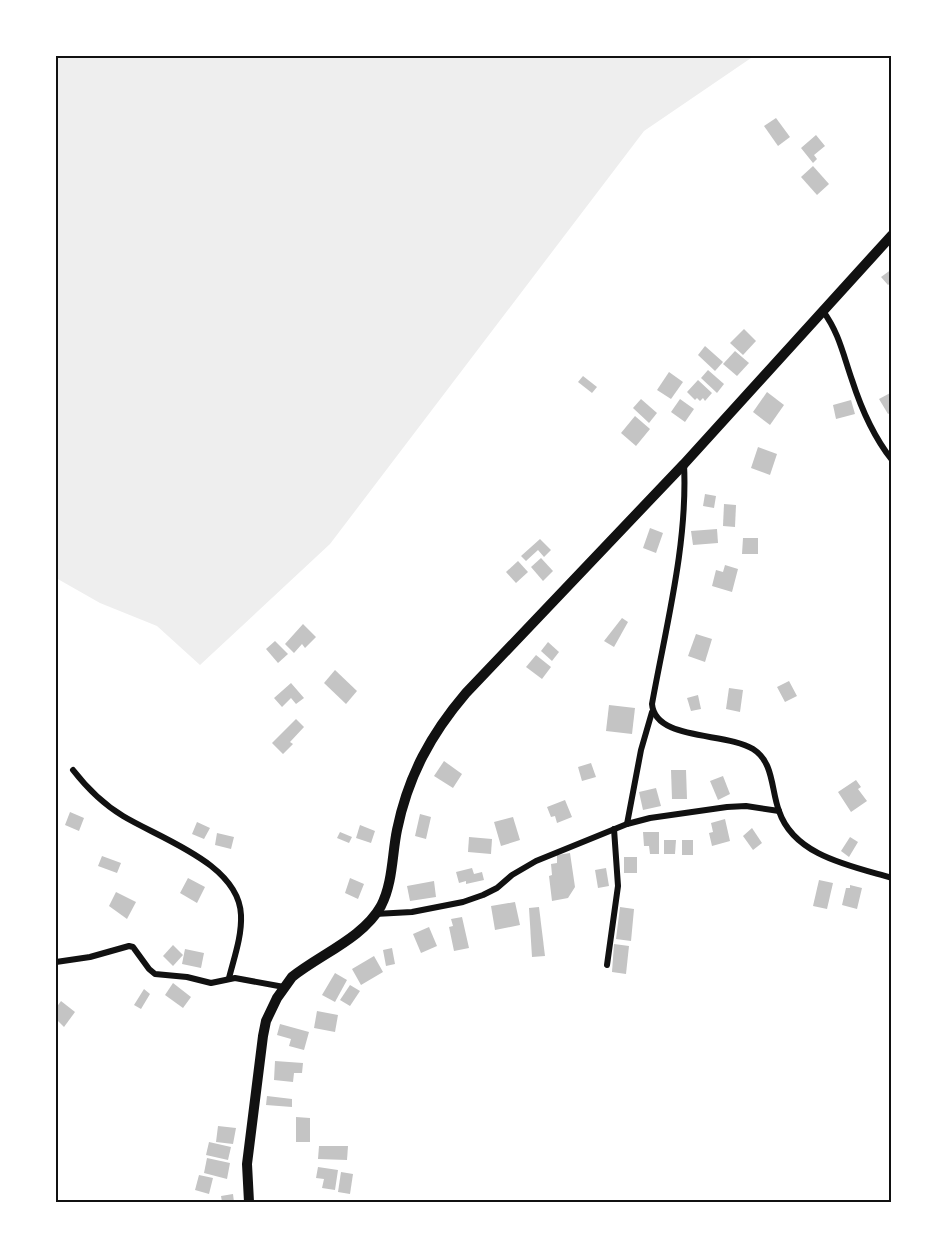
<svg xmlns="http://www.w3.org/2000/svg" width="947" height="1258" font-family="'Titillium Web',sans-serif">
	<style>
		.green { fill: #eee }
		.building { fill: #c4c4c4 }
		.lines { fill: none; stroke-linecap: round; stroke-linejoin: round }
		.minor { stroke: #111; stroke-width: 6 }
		.primary { stroke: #111; stroke-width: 10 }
		.neatline { fill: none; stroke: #111; stroke-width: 2 }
	</style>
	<rect width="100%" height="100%" fill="#fff"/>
	<path class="green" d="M56 56H754L644 131 330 544 200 665 157 626 100 603 56 578Z"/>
	<g class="building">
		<path d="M776 118 790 137 778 146 764 126Z"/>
		<path d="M816 135 825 146 814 155 817 159 813 163 801 148Z"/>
		<path d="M813 166 829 184 817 195 801 177Z"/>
		<path d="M892 269V282L888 285 881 277Z"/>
		<path d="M744 329 756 341 743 355 730 343Z"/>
		<path d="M705 346 723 362 715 371 698 355Z"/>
		<path d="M735 351 749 363 737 376 723 364Z"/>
		<path d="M708 370 724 384 717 393 701 378Z"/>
		<path d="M669 372 683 382 671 399 657 390Z"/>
		<path d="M583 376 597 387 592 393 578 382Z"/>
		<path d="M698 380 712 393 705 401 703 398 700 401 697 398 695 400 687 392Z"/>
		<path d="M767 392 784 405 770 425 753 412Z"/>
		<path d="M892 392V412L888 414 879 399Z"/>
		<path d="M641 399 657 413 649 423 633 408Z"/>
		<path d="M680 399 694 409 685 422 671 412Z"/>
		<path d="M851 400 855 414 836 419 833 405Z"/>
		<path d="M635 416 650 429 636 446 621 433Z"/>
		<path d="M758 447 777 454 770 475 751 468Z"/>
		<path d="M705 494 716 496 714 508 703 506Z"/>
		<path d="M724 504 736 505 735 527 723 526Z"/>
		<path d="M650 528 663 533 656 553 643 548Z"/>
		<path d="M717 529 718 543 693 545 691 531Z"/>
		<path d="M743 538H758V554H742Z"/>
		<path d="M540 539 551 550 544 557 538 550 526 561 521 556Z"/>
		<path d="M541 558 553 571 543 581 531 567Z"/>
		<path d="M518 561 528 572 516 583 506 572Z"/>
		<path d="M725 565 738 569 732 592 712 586 716 570 723 572Z"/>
		<path d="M622 618 628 622 614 647 604 641Z"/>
		<path d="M303 624 316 637 305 648 302 644 294 653 285 644Z"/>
		<path d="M696 634 712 639 705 662 688 656Z"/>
		<path d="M275 641 288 654 278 663 266 649Z"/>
		<path d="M548 642 559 652 552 661 541 651Z"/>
		<path d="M536 655 551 667 542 679 526 667Z"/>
		<path d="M335 670 357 691 346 704 324 683Z"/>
		<path d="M789 681 797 696 785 702 777 687Z"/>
		<path d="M291 683 304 698 296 704 291 698 282 707 274 698Z"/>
		<path d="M729 688 743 690 740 712 726 709Z"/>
		<path d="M698 695 701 709 691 711 687 698Z"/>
		<path d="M609 705 635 708 632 734 606 731Z"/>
		<path d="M296 719 304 727 290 742 293 744 283 754 272 743Z"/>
		<path d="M444 761 462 774 453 788 434 776Z"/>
		<path d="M591 763 596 777 582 781 578 767Z"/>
		<path d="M671 770H686L687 799H672Z"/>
		<path d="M723 776 730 794 718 800 710 781Z"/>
		<path d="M856 780 861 787 858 789 867 801 851 812 838 792Z"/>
		<path d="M656 788 661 806 643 810 639 792Z"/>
		<path d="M565 800 572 817 557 823 555 816 551 817 547 807Z"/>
		<path d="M70 812 84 818 79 831 65 825Z"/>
		<path d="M420 814 431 817 426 839 415 836Z"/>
		<path d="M513 817 520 840 501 846 494 822Z"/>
		<path d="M725 819 730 841 712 846 709 833 713 832 711 823Z"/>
		<path d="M197 822 210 828 204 839 192 834Z"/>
		<path d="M360 825 375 831 371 843 356 838Z"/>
		<path d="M752 828 762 843 753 850 743 836Z"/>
		<path d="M340 832 352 837 349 843 337 838Z"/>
		<path d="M643 832H659V854H650L649 846H644Z"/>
		<path d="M217 833 234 837 231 849 215 845Z"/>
		<path d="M469 837 492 839 491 854 468 852Z"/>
		<path d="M850 837 858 842 849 857 841 851Z"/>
		<path d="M664 840H676L675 854H664Z"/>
		<rect x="682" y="840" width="11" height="15"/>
		<path d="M570 853 575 887 568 898 552 901 549 876 552 875 551 864 557 863V855Z"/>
		<path d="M102 856 121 863 117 873 98 866Z"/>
		<rect x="624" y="857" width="13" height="16"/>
		<path d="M472 868 474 874 482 872 484 880 466 884V881L459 883 456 872Z"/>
		<path d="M606 868 609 886 598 888 595 870Z"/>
		<path d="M188 878 205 887 197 903 180 893Z"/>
		<path d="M350 878 364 884 358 899 345 893Z"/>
		<path d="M819 880 833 883 827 909 813 906Z"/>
		<path d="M434 881 436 897 410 901 407 886Z"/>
		<path d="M850 885 862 888 857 909 842 905 846 888H850Z"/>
		<path d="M116 892 136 902 127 919 109 906Z"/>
		<path d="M515 902 520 925 495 930 491 906Z"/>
		<path d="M539 907 545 956 532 957 529 908Z"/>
		<path d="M620 907 634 909 631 941 616 939Z"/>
		<path d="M462 917 469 948 454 951 449 927 453 926 451 919Z"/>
		<path d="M429 927 437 946 421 953 413 934Z"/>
		<path d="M614 944 629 946 626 974 612 972Z"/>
		<path d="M173 945 183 955 173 966 163 956Z"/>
		<path d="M392 948 395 964 386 966 383 950Z"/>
		<path d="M185 949 204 953 201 968 182 964Z"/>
		<path d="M374 956 383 972 361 985 352 969Z"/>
		<path d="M335 973 347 980 335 1002 322 995Z"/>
		<path d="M173 983 191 997 183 1008 165 995Z"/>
		<path d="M350 985 360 991 350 1006 340 1000Z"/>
		<path d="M144 989 150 994 141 1009 134 1005Z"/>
		<path d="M61 1001 75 1012 64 1027 56 1019V1008Z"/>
		<path d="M317 1011 338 1015 335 1032 314 1028Z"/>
		<path d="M280 1024 309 1032 304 1050 289 1046 291 1039 277 1035Z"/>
		<path d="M275 1061 303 1063 302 1073H294L293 1082 274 1080Z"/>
		<path d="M267 1096 292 1099V1107L266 1105Z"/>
		<path d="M296 1117 310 1118V1142H296Z"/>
		<path d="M218 1126 236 1128 233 1144 216 1142Z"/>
		<path d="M209 1142 231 1147 228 1160 206 1155Z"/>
		<path d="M319 1146H348L347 1160 318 1159Z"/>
		<path d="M207 1158 230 1163 227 1179 204 1173Z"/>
		<path d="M318 1167 338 1170 335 1190 322 1188 324 1179 316 1178Z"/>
		<path d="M341 1172 353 1174 350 1194 338 1192Z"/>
		<path d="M199 1175 213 1178 209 1194 195 1190Z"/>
		<path d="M233 1194 234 1202H222L221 1196Z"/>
	</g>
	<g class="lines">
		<g class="minor">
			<path d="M823 311C839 333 843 354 852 380 861 408 873 436 892 460"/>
			<path d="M684 464C688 543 666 626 652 704 655 741 726 732 753 749 774 762 771 790 779 811 794 856 851 866 892 878"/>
			<path d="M73 770C87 788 103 804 123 816 161 839 239 864 241 915 242 936 234 958 229 978"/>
			<path d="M627 824 641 750 652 712"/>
			<path d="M375 914 412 912 463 902 483 895 497 888 512 875 536 861 627 824 650 818 727 807 746 806 779 811"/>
			<path d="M56 962 90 957 129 946 133 947 149 969 155 974 187 977 211 983 235 978 284 987"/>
			<path d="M607 965 618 886 614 829"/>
		</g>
		<path class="primary" d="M249 1202 247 1164 263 1036 266 1021 277 998 292 977C321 954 363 938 381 906 393 883 392 854 397 830 408 776 431 734 466 693L684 464 892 235"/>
	</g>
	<rect width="947" height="1258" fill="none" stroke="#ffffff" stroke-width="114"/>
	<rect x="57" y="57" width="833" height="1144" class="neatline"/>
</svg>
